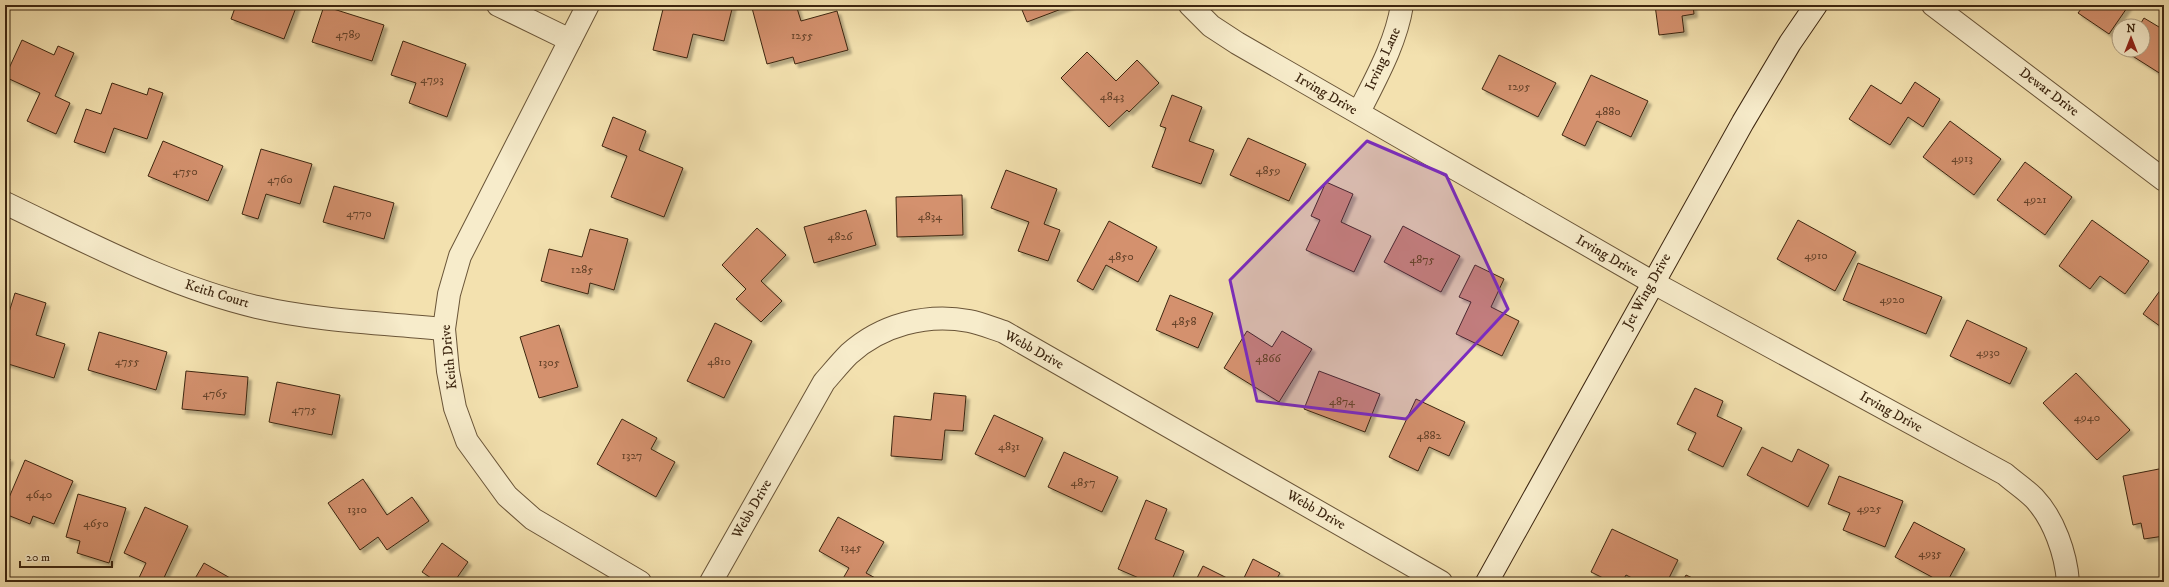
<svg xmlns="http://www.w3.org/2000/svg" width="2169" height="587" font-family="'IM FELL DW Pica',serif">
	<style>
		.building { fill: #d4916e; stroke: #3d2610; filter: url(#shadow) }
		.lines { fill: none; stroke-linecap: round; stroke-linejoin: round }
		.minor-casing { stroke: #6a5538; stroke-width: 24 }
		.secondary-casing { stroke: #3d2610; stroke-width: 24 }
		.minor { stroke: #f7eccb; stroke-width: 22 }
		.secondary { stroke: #f7eccb; stroke-width: 22 }
		.marked { fill: #7b2cbf; fill-opacity: 0.2; stroke: #7b2cbf; stroke-width: 3; stroke-linejoin: round }
		.labels { text-anchor: middle; dominant-baseline: central; stroke-width: 4; stroke-linejoin: round; paint-order: stroke }
		.number-label { font-size: 12px; fill: #634128 }
		.street-label { font-size: 14px; fill: #3d2610; stroke: #f7eccb }
	</style>
	<defs>
		<filter id="shadow"><feDropShadow dx="3.5" dy="3.5" stdDeviation="1" flood-color="#0004"/></filter>
	</defs>
	<rect width="100%" height="100%" fill="#f3e1af"/>
	<filter id="stains"><feTurbulence type="fractalNoise" baseFrequency=".005" numOctaves="4"/><feColorMatrix values="0 0 0 0 .2 0 0 0 0 .09 0 0 0 0 .02 0 0 0 .5 -.17"/></filter>
	<radialGradient id="worn" r=".72"><stop offset=".6" stop-color="#630" stop-opacity="0"/><stop offset="1" stop-color="#630" stop-opacity=".3"/></radialGradient>
	<g class="building">
		<path d="M236 5H297L284 39 231 19Z"/>
		<path d="M664 5H733L724 41 693 34 687 58 653 50Z"/>
		<path d="M763 5H796L801 21 837 11 848 50 795 64 793 57 767 64 752 8Z"/>
		<path d="M1020 5H1072L1027 22Z"/>
		<path d="M1655 5H1693L1694 14 1682 16 1684 32 1659 35Z"/>
		<path d="M2084 5H2129L2109 34 2078 13Z"/>
		<path d="M324 6 384 25 372 61 312 42Z"/>
		<path d="M2144 18 2164 30V76L2123 50H2143V26H2139Z"/>
		<path d="M22 40 54 55 58 46 74 53 55 96 70 103 56 134 27 121 40 93 5 77Z"/>
		<path d="M403 41 466 64 447 117 409 103 416 83 391 75Z"/>
		<path d="M1087 52 1116 81 1137 60 1159 83 1129 112 1127 110 1109 127 1061 78Z"/>
		<path d="M1499 55 1556 83 1538 117 1482 89Z"/>
		<path d="M1591 75 1648 101 1631 137 1597 121 1585 146 1562 135Z"/>
		<path d="M1915 82 1940 99 1923 127 1908 117 1890 145 1849 119 1871 85 1901 104Z"/>
		<path d="M112 83 147 95 149 88 163 93 147 139 114 128 105 153 74 142 86 109 101 114Z"/>
		<path d="M1172 95 1202 107 1189 141 1214 150 1201 184 1152 167 1166 128 1160 126Z"/>
		<path d="M613 117 646 131 639 150 683 168 664 217 611 197 627 156 602 146Z"/>
		<path d="M1950 121 2001 159 1974 195 1923 157Z"/>
		<path d="M1248 138 1306 164 1289 201 1230 175Z"/>
		<path d="M163 141 223 166 208 201 148 176Z"/>
		<path d="M261 149 312 164 300 204 266 194 258 219 242 214Z"/>
		<path d="M2025 162 2072 197 2045 235 1997 200Z"/>
		<path d="M1006 170 1057 189 1044 224 1060 230 1048 261 1018 251 1029 222 991 208Z"/>
		<path d="M1326 182 1353 194 1341 222 1371 236 1354 272 1306 250 1320 220 1311 216Z"/>
		<path d="M334 186 394 203 384 239 323 222Z"/>
		<path d="M962 195 963 235 897 237 896 197Z"/>
		<path d="M866 210 876 245 814 263 804 227Z"/>
		<path d="M1798 220 1856 252 1835 291 1777 259Z"/>
		<path d="M2092 220 2149 261 2125 294 2100 276 2090 289 2059 266Z"/>
		<path d="M1109 221 1157 247 1138 282 1106 265 1093 290 1077 281Z"/>
		<path d="M1403 226 1460 256 1441 292 1384 262Z"/>
		<path d="M757 228 786 255 761 281 782 301 761 322 736 299 746 289 722 265Z"/>
		<path d="M590 229 628 239 614 290 590 283 588 294 541 281 549 249 582 257Z"/>
		<path d="M1858 263 1942 297 1926 334 1843 300Z"/>
		<path d="M1475 265 1504 279 1491 307 1519 321 1502 356 1456 334 1471 302 1459 297Z"/>
		<path d="M2164 285V329L2143 314Z"/>
		<path d="M15 293 46 303 36 335 65 344 54 378 5 363V325Z"/>
		<path d="M1170 295 1213 313 1198 348 1156 330Z"/>
		<path d="M1967 320 2027 348 2010 384 1950 356Z"/>
		<path d="M715 323 752 341 724 398 687 381Z"/>
		<path d="M559 325 578 387 539 398 520 337Z"/>
		<path d="M1247 331 1272 347 1282 331 1312 349 1279 402 1224 368Z"/>
		<path d="M99 332 167 352 156 390 88 370Z"/>
		<path d="M186 371 248 377 245 415 182 409Z"/>
		<path d="M1319 371 1380 394 1365 432 1304 409Z"/>
		<path d="M2076 373 2130 430 2097 460 2043 403Z"/>
		<path d="M277 382 340 395 332 435 269 422Z"/>
		<path d="M1695 388 1723 401 1717 416 1742 428 1723 467 1688 450 1696 433 1677 424Z"/>
		<path d="M934 393 966 396 963 431 945 430 942 460 891 456 894 416 931 420Z"/>
		<path d="M1416 399 1465 422 1449 456 1429 447 1418 471 1389 457Z"/>
		<path d="M994 415 1043 438 1025 477 975 454Z"/>
		<path d="M622 419 657 438 651 449 675 462 656 497 597 464Z"/>
		<path d="M1762 447 1792 462 1798 449 1829 465 1808 507 1747 475Z"/>
		<path d="M1064 452 1118 477 1102 512 1048 487Z"/>
		<path d="M5 457 10 459 5 471Z"/>
		<path d="M25 460 73 481 54 524 33 516 30 524 5 514V507Z"/>
		<path d="M2164 468V536L2144 539 2141 523 2133 525 2123 476Z"/>
		<path d="M1839 476 1903 501 1885 547 1843 530 1850 513 1828 504Z"/>
		<path d="M363 479 387 515 412 497 429 521 387 550 378 537 360 550 328 503Z"/>
		<path d="M78 494 126 508 109 563 77 553 80 541 66 537Z"/>
		<path d="M1146 500 1167 509 1155 539 1184 551 1171 582H1148L1118 569Z"/>
		<path d="M145 507 188 526 162 582H137L146 563 124 553Z"/>
		<path d="M838 517 884 542 866 573 879 580 878 582H841L849 568 819 551Z"/>
		<path d="M1914 522 1965 549 1947 582H1941L1895 557Z"/>
		<path d="M1612 529 1678 560 1667 582H1640L1626 575 1622 582H1611L1591 572Z"/>
		<path d="M442 543 468 562 454 582H428L431 578 422 572Z"/>
		<path d="M1253 559 1280 573 1275 582H1242Z"/>
		<path d="M204 563 237 582H193Z"/>
		<path d="M1203 566 1235 582H1195Z"/>
		<path d="M1686 575 1701 582H1682Z"/>
	</g>
	<g class="lines">
		<g class="minor-casing">
			<g id="minor">
				<path d="M498 5 570 40"/>
				<path d="M588 5 460 256 449 294 444 329 448 371 455 408 467 441 507 496 533 519 640 582"/>
				<path d="M1190 5 1211 26 1237 43 1652 282 2005 474C2014 482 2025 489 2034 498 2054 519 2066 554 2068 582"/>
				<path d="M1933 5 2164 180"/>
				<path d="M1359 112C1376 78 1396 43 1402 5"/>
				<path d="M5 203C87 242 168 286 257 307 318 321 382 323 444 329"/>
				<path d="M711 582 824 382C832 373 840 363 849 354 881 325 926 313 969 321 980 323 992 328 1004 332L1441 582"/>
			</g>
		</g>
		<g class="secondary-casing">
			<path id="secondary" d="M1487 582 1743 122 1790 43 1816 5"/>
		</g>
		<use href="#minor" class="minor"/>
		<use href="#secondary" class="secondary"/>
	</g>
	<path class="marked" d="M1367 141 1446 175 1508 309 1406 419 1257 401 1230 280Z"/>
	<g class="labels">
		<g class="number-label">
			<text x="348" y="34">4789</text>
			<text x="802" y="35">1255</text>
			<text x="432" y="79">4793</text>
			<text x="1519" y="86">1295</text>
			<text x="1112" y="96">4843</text>
			<text x="1608" y="111">4880</text>
			<text x="1962" y="158">4913</text>
			<text x="1268" y="170">4859</text>
			<text x="185" y="171">4750</text>
			<text x="280" y="179">4760</text>
			<text x="2035" y="199">4921</text>
			<text x="359" y="213">4770</text>
			<text x="930" y="216">4834</text>
			<text x="840" y="236">4826</text>
			<text x="1816" y="255">4910</text>
			<text x="1121" y="256">4850</text>
			<text x="1422" y="259">4875</text>
			<text x="582" y="269">1285</text>
			<text x="1892" y="299">4920</text>
			<text x="1184" y="321">4858</text>
			<text x="1988" y="352">4930</text>
			<text x="1268" y="358">4866</text>
			<text x="127" y="361">4755</text>
			<text x="719" y="361">4810</text>
			<text x="549" y="362">1305</text>
			<text x="215" y="393">4765</text>
			<text x="1342" y="401">4874</text>
			<text x="304" y="409">4775</text>
			<text x="2087" y="417">4940</text>
			<text x="1429" y="435">4882</text>
			<text x="1009" y="446">4831</text>
			<text x="632" y="455">1327</text>
			<text x="1083" y="482">4857</text>
			<text x="39" y="494">4640</text>
			<text x="1869" y="508">4925</text>
			<text x="357" y="509">1310</text>
			<text x="96" y="523">4650</text>
			<text x="851" y="547">1345</text>
			<text x="1930" y="553">4935</text>
		</g>
		<g class="street-label">
			<text transform="translate(1383 59) rotate(-66)">Irving Lane</text>
			<text transform="translate(2049 92) rotate(37)">Dewar Drive</text>
			<text transform="translate(1326 94) rotate(30)">Irving Drive</text>
			<text transform="translate(1607 256) rotate(30)">Irving Drive</text>
			<text transform="translate(1647 291) rotate(-61)">Jet Wing Drive</text>
			<text transform="translate(217 294) rotate(17)">Keith Court</text>
			<text transform="translate(1034 350) rotate(29)">Webb Drive</text>
			<text transform="translate(449 357) rotate(-96)">Keith Drive</text>
			<text transform="translate(1891 412) rotate(29)">Irving Drive</text>
			<text transform="translate(752 509) rotate(-60)">Webb Drive</text>
			<text transform="translate(1316 510) rotate(30)">Webb Drive</text>
		</g>
	</g>
	<rect width="2169" height="587" fill="none" stroke="#f3e1af" stroke-width="20"/>
	<rect x="6" y="6" width="2157" height="575" fill="none" stroke="#3d2610" stroke-width="2"/>
	<rect x="10" y="10" width="2149" height="567" fill="none" stroke="#3d2610"/>
	<g transform="translate(2131 38)"><circle r="19" fill="#f7eccb" stroke="#ad9d80"/>
	<path d="M0-3L7 15L0 10L-7 15Z" fill="#8f2418"/>
	<text y="-6" font-size="11" font-weight="bold" text-anchor="middle" fill="#3d2610">N</text>
	</g>
	<path d="M20 561v6h92v-6" fill="none" stroke="#3d2610" stroke-width="2"/>
	<text x="26" y="561" font-size="12" fill="#3d2610" stroke="#f7eccb" stroke-width="3" paint-order="stroke">20 m</text>
	<rect width="100%" height="100%" filter="url(#stains)"/>
	<rect width="100%" height="100%" fill="url(#worn)"/>
</svg>
